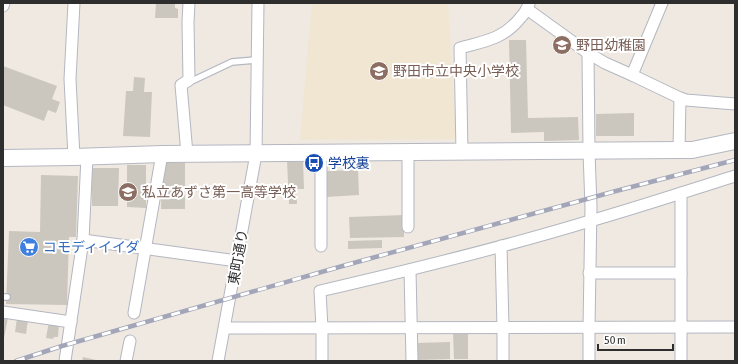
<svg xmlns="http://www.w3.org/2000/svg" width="738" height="364" font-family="'Asap Condensed','Noto Sans JP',sans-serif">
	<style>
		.education { fill: #f0e6d1 }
		.building { fill: #cbc7bf }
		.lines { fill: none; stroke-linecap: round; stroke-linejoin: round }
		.lane-casing { stroke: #b4b7c1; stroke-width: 8 }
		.street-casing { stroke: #b4b7c1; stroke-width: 13 }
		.secondary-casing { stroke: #b4b7c1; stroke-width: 18 }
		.lane { stroke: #fff; stroke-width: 5.5 }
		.street { stroke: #fff; stroke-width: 11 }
		.secondary { stroke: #fff; stroke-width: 16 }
		.rail-casing { stroke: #a3a6b8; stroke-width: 4.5 }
		.rail { stroke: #fff; stroke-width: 3; stroke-dasharray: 9; stroke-linecap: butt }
		.labels { text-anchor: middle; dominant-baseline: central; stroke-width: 4; stroke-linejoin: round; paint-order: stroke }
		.education-label { font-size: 14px; fill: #785e54; stroke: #fff; text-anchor: start }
		.transit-label { font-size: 14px; fill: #164399; stroke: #fff; text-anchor: start }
		.shop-label { font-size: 14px; fill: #366cbe; stroke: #fff; text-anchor: start }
		.street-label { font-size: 14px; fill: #2e2e2e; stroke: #fff }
	</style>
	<rect width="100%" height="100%" fill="#efe9e1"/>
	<path class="education" d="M312 3H448L456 139 300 140Z"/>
	<g class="building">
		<path d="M156 3H175V8L178 9V18H155Z"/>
		<path d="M509 40H526L528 118 578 117 579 140 544 141V132L511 133Z"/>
		<path d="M3 66 57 86 52 99 60 102 56 113 48 110 44 121 3 105Z"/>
		<path d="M134 77 145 78 144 92H152L150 137 123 136 126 91H133Z"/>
		<path d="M634 113V136H596V114Z"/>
		<path d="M303 160 304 189H296L297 204H289L287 161Z"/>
		<path d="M162 162 185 163V209H161Z"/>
		<path d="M127 165H146V208L127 207Z"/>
		<path d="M92 168H119L118 206H92Z"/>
		<path d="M358 170 359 195 326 197 325 171Z"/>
		<path d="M41 175 78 176 76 237H69L67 305 6 304 9 231 40 232Z"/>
		<path d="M404 215V237L350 238 349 217Z"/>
		<path d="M382 240V248L348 249V241Z"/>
		<path d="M3 317 8 318 4 338H3Z"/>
		<path d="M17 318 28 320 26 334 15 332Z"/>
		<path d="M49 321 59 324 58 337H54L53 339 46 338Z"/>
		<path d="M453 331H468V359H454Z"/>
		<path d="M450 342V359L416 360V343Z"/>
		<path d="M83 357 96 360V361H82Z"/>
	</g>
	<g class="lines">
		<g class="lane-casing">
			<g id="lane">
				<path d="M189 80H194L232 62 257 60"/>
				<path d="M3 297H7"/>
			</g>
		</g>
		<g class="street-casing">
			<g id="street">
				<path d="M74 3 70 79 74 157"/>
				<path d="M3 6 4 3"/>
				<path d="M527 9 588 53 605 63 632 75 680 98 686 100 735 104"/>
				<path d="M588 53 589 152 591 207 589 327V361"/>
				<path d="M632 75 662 3"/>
				<path d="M679 150 680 98"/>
				<path d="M462 152 460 48C485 41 504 39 521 17 525 13 527 9 529 4"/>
				<path d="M321 153V246"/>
				<path d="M187 154 181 85 189 80 188 22 189 3"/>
				<path d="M681 193V361"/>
				<path d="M408 227V152"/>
				<path d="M83 240 237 261"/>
				<path d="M501 246 503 327V361"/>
				<path d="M410 270 412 361"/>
				<path d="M589 273H681"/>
				<path d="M3 312 71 322"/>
				<path d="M134 313 162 154"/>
				<path d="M225 328 735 327"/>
				<path d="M65 361 83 240 87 157"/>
				<path d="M126 361 130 341"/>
				<path d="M218 361 256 154 258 3"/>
				<path d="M322 361V328L320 291C411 270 501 248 590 221 639 207 687 191 735 176"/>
			</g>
		</g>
		<g class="secondary-casing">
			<path id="secondary" d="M3 158 74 157 162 154 679 150H692L735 141"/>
		</g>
		<use href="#lane" class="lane"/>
		<use href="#street" class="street"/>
		<use href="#secondary" class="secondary"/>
		<g class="rail-casing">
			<path id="rail" d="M16 361 62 346 339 267 616 191 735 160"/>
		</g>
		<use href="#rail" class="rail"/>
	</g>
	<defs>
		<g id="school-disc" transform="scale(1)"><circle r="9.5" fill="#8d6e63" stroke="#fff"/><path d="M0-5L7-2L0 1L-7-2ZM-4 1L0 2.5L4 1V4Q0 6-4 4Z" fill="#fff"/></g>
		<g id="bus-disc" transform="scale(1)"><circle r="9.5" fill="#1a4fb4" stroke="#fff"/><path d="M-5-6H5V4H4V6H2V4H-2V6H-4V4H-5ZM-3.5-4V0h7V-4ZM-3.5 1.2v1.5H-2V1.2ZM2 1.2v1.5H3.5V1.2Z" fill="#fff"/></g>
		<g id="supermarket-disc" transform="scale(1)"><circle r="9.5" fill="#3f7fe0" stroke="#fff"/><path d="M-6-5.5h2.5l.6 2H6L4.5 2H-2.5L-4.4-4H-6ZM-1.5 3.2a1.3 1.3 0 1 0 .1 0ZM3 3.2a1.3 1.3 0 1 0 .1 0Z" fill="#fff"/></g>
	</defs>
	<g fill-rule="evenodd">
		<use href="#school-disc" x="562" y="45"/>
		<use href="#school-disc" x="379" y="71"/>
		<use href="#bus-disc" x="314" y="163"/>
		<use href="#school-disc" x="128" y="192"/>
		<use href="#supermarket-disc" x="29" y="247"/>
	</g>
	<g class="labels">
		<g class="education-label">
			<text x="576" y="45">野田幼稚園</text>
			<text x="393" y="71">野田市立中央小学校</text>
			<text x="142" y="192">私立あずさ第一高等学校</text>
		</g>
		<g class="transit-label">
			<text x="328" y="163">学校裏</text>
		</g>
		<g class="shop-label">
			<text x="43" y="247">コモディイイダ</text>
		</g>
		<g class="street-label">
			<text transform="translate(238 257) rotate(-80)">東町通り</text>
		</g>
	</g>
	<rect width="738" height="364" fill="none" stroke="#2e2e2e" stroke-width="8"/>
	<path d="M598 344v6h75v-6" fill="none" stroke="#2e2e2e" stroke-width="2"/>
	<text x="604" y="344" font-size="12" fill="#2e2e2e" stroke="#ffffff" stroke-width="3" paint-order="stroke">50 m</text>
</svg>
